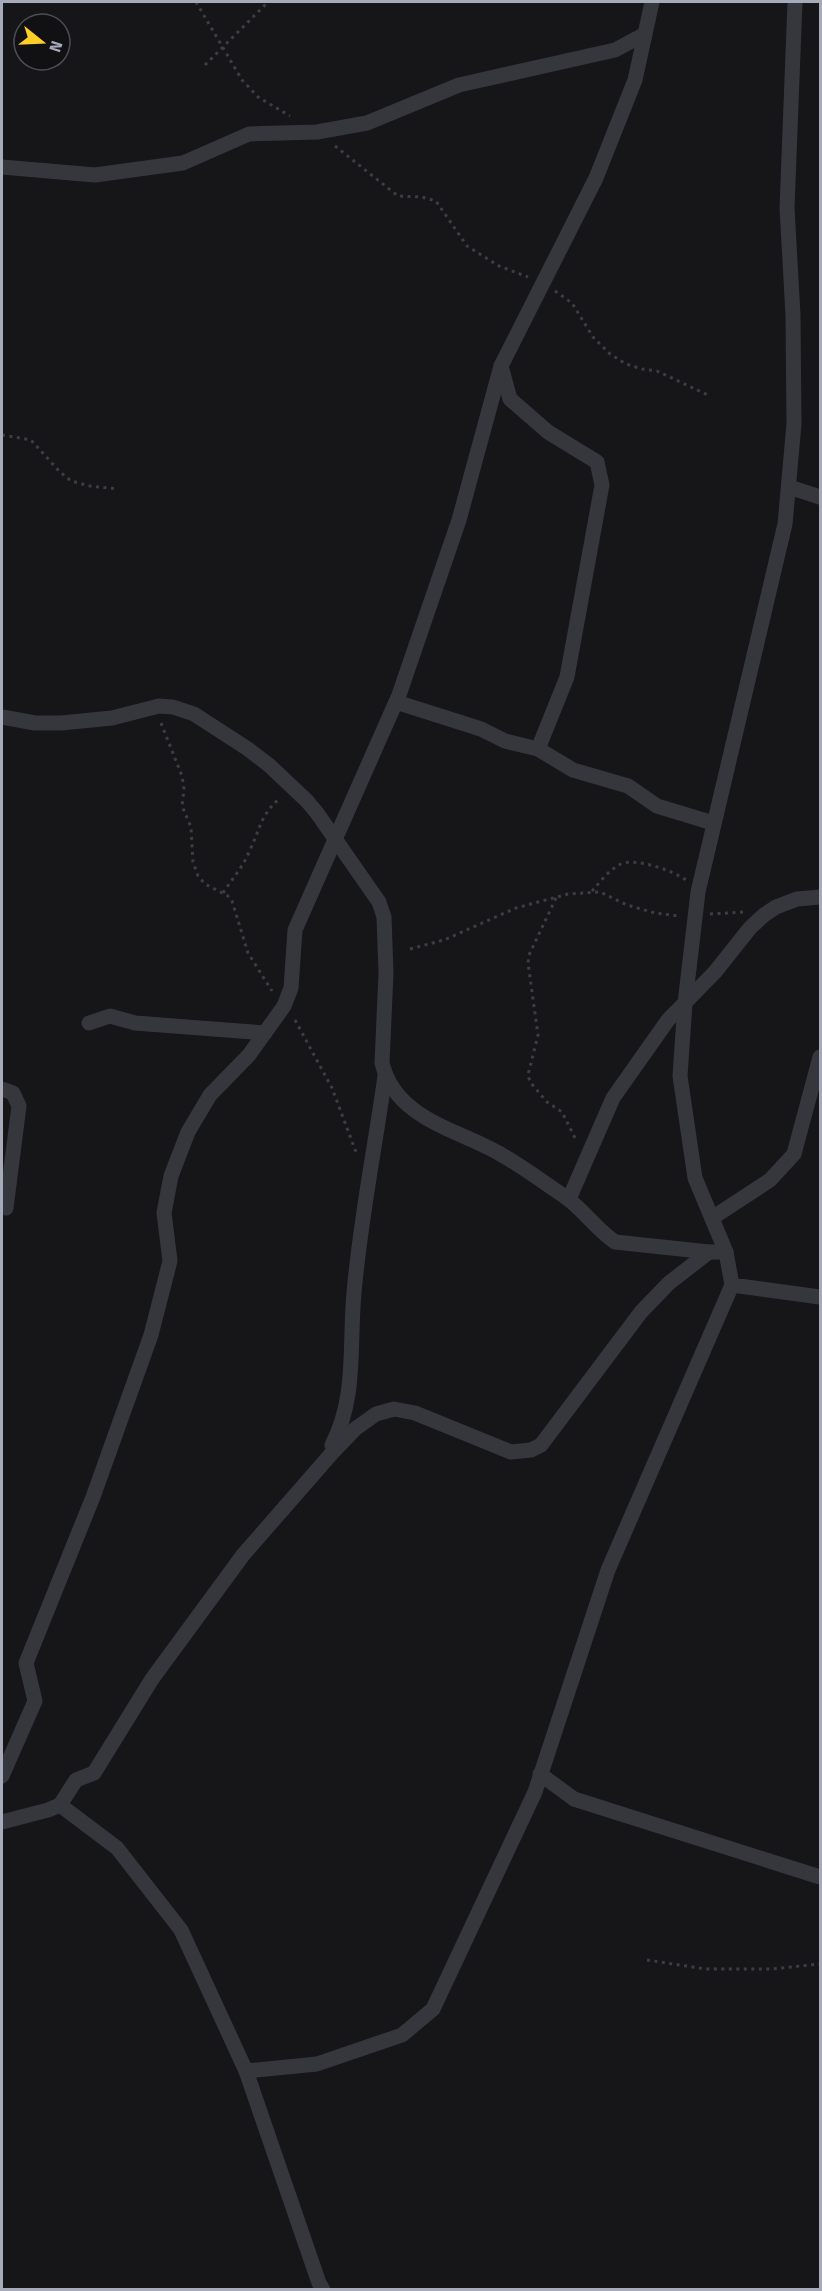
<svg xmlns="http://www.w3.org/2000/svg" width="822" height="2291" font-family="'Fira Sans',sans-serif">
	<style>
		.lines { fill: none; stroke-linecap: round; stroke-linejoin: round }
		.path { stroke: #3c3e45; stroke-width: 3; stroke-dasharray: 3 4.5; stroke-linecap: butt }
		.street { stroke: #36373d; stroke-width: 15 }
	</style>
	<rect width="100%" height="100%" fill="#161618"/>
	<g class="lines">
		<g class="path">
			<path d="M196 2 242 80 258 97 290 116"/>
			<path d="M205 65 268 2"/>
			<path d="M335 146 398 196 422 197 436 201 467 246 499 266 528 277"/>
			<path d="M555 291 572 303 593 337 610 354 626 364 642 369 657 371 710 396"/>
			<path d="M2 435 31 440 60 472 71 481 90 486 118 489"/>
			<path d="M161 723 182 776 184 789 182 806 191 827 193 862 198 876 205 884 228 896 232 901 248 953 272 991"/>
			<path d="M592 891C600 882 608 871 619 865 633 856 674 871 686 880"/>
			<path d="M223 893C232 879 243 867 249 852 260 830 260 815 280 798"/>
			<path d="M556 898 529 955 528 963 538 1035 528 1075 530 1082 547 1102 562 1112 577 1142"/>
			<path d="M710 914 745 912"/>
			<path d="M410 949 444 940 516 908 568 894 600 892 627 905 655 913 679 916"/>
			<path d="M295 1020 332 1088 356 1152"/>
			<path d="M647 1960 706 1969H771L820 1964"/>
		</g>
		<g class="street">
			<path d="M2 167 95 175 183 163 249 134 317 132 367 123 459 85 615 50 645 34"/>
			<path d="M501 366 510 399 548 432 597 462 602 485 567 677 538 749"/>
			<path d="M789 487 820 497"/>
			<path d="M396 702 481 729 505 741 538 749 573 770 628 786 657 806 713 823"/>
			<path d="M2 717 35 723H61L112 718 159 706 173 707 194 714 248 749 270 766 307 801 317 813 379 902 384 917 386 973 382 1063C396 1120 458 1129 502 1155 523 1167 543 1182 564 1196 583 1209 596 1229 615 1242L709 1252H726L732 1285 820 1297"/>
			<path d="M89 1023 110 1016 135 1023 265 1033"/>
			<path d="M2 1089 13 1093 19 1106 6 1208"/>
			<path d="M569 1199 613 1098 668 1020 715 972 750 928 764 915 776 907 797 899 820 897"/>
			<path d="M712 1218 770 1180 794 1154 820 1057"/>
			<path d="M726 1252 695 1178 680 1076 685 1003 698 892 785 524 794 424 793 315 787 208 795 2"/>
			<path d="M332 1445C357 1397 349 1346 354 1293 360 1222 375 1147 385 1076"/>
			<path d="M540 1774 574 1799 820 1877"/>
			<path d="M2 1776 35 1701 26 1663 93 1497 151 1335 170 1261 164 1213 171 1176 188 1132 210 1095 249 1055 284 1006 291 988 295 930 399 695 459 520 501 366 596 178 635 80 652 2"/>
			<path d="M60 1805 117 1848 181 1930 246 2071 319 2283 323 2290"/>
			<path d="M2 1822 48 1810 60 1805 76 1780 94 1773 152 1679 243 1555 332 1453 355 1429 376 1414 394 1409 415 1413 511 1452 531 1450 541 1445 641 1312 669 1283 709 1252"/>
			<path d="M246 2071 317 2064 402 2035 433 2009 535 1792 608 1570 732 1285"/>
		</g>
	</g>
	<rect width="822" height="2291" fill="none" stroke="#a6aab9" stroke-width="6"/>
	<g transform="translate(42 42) rotate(108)"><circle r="28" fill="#111113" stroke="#4d4e55" stroke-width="1.5"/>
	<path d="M0-4.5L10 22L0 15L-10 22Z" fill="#ffcf27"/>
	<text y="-9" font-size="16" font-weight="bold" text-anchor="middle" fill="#a6aab9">N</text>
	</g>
</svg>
